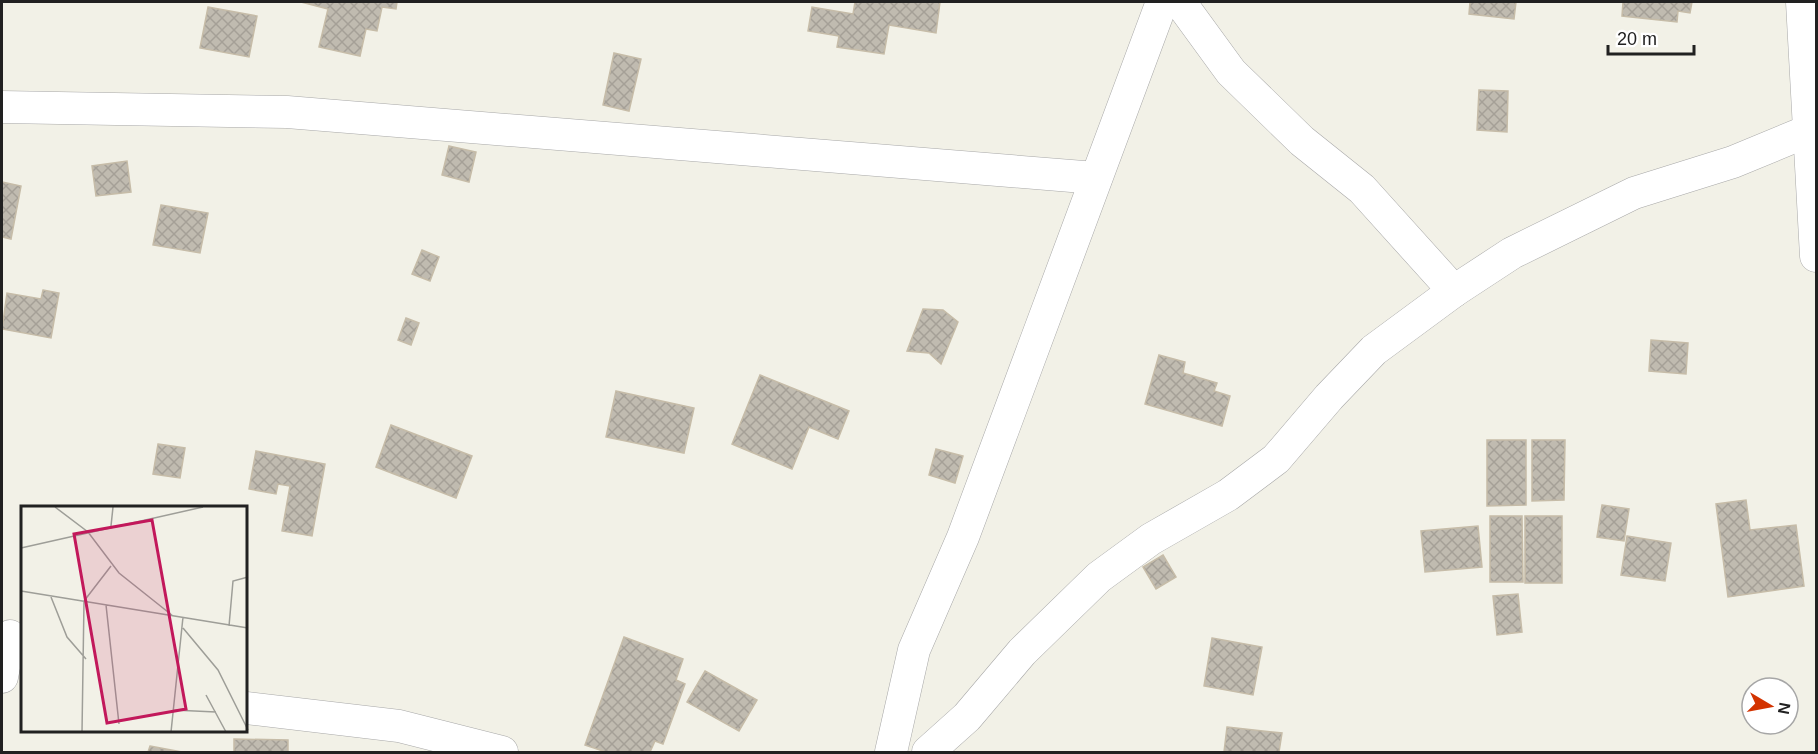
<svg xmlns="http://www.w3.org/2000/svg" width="1818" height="754" font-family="Arial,sans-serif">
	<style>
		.building { fill: url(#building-cross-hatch); stroke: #c6bca8; stroke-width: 1.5 }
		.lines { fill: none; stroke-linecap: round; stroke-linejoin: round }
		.minor-casing { stroke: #a8a8a8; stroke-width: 33 }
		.minor { stroke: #fff; stroke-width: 32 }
		.inset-road { fill: none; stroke: #9e9e98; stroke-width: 1.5 }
		.view { fill: #c2185b; fill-opacity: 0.15; stroke: #c2185b; stroke-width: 3 }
		.inset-edge { fill: none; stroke: #212121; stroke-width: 3 }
	</style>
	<defs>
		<pattern id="building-cross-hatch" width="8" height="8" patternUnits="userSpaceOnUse" patternTransform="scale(1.5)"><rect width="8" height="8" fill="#c0bbb0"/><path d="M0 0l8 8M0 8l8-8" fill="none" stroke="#a5a097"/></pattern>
	</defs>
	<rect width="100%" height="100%" fill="#f2f1e7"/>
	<g class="building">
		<path d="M301 2H397L396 9 382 7 377 31 366 29 360 56 319 47 328 9Z"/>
		<path d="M855 2H940L936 33 889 25 884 54 837 47 839 36 808 31 812 7 853 14Z"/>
		<path d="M1470 2H1516L1514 19 1469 14Z"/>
		<path d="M1623 2H1692L1690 13 1678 11 1677 22 1622 16Z"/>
		<path d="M208 7 257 16 249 57 200 48Z"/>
		<path d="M614 53 641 59 629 111 603 105Z"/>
		<path d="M1479 90 1508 91 1507 132 1477 130Z"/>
		<path d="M449 146 476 152 469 182 442 175Z"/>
		<path d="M127 161 131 192 96 196 92 166Z"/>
		<path d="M2 182 21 186 11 239 2 237Z"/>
		<path d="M161 205 208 213 200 253 153 245Z"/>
		<path d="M422 250 439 257 430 281 412 274Z"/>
		<path d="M43 290 59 293 51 338 2 329 7 293 41 299Z"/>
		<path d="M923 309 943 310 958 322 941 364 929 353 907 351Z"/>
		<path d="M406 318 419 323 411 345 398 340Z"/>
		<path d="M1651 340 1688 343 1686 374 1649 371Z"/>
		<path d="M1159 355 1185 362 1183 373 1217 383 1214 391 1230 396 1222 426 1145 404Z"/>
		<path d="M760 375 849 411 838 439 809 427 792 469 732 444Z"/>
		<path d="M616 391 694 408 684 453 606 437Z"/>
		<path d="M391 425 472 456 456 498 376 467Z"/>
		<path d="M1487 440H1526V505L1487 506Z"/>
		<path d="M1532 440H1565L1564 500 1532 501Z"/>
		<path d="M158 444 185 448 180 478 153 474Z"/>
		<path d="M936 449 963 456 955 483 929 475Z"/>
		<path d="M256 451 325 464 312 536 282 531 290 486 278 484 276 494 249 489Z"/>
		<path d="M1746 500 1750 530 1796 525 1804 586 1728 597 1716 504Z"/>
		<path d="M1602 505 1629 509 1624 541 1597 537Z"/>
		<path d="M1490 516H1522L1523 582H1490Z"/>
		<rect x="1525" y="516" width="37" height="67"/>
		<path d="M1478 526 1482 567 1425 572 1421 531Z"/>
		<path d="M1627 536 1671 543 1665 581 1621 575Z"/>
		<path d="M1163 555 1176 577 1156 589 1143 567Z"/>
		<path d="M1518 594 1522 632 1497 635 1493 596Z"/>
		<path d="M624 637 683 659 676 680 685 684 663 744 655 741 650 752H606L585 745Z"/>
		<path d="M1212 638 1262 647 1253 695 1204 686Z"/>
		<path d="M705 671 757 700 739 731 687 702Z"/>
		<path d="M1227 727 1282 733 1279 752H1224Z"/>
		<path d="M234 739 288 740V752H234Z"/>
		<path d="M150 746 182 752H148Z"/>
	</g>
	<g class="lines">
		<g class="minor-casing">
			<g id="minor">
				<path d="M1180 2 1231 72 1302 141 1362 189 1454 291"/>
				<path d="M1802 2 1816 256"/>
				<path d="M2 107 287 112 1096 178"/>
				<path d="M2 677 10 636"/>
				<path d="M246 708 399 726 502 752"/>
				<path d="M891 752 914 650 963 537 1162 2"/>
				<path d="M928 752 967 717 1022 652 1099 577 1151 539 1228 495 1276 459 1329 397 1374 350 1454 291 1512 253 1634 193 1733 162 1808 131 1816 125"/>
			</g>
		</g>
		<use href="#minor" class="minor"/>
	</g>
	<g transform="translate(21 506)">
		<rect width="226" height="226" fill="#f2f1e7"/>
		<path class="inset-road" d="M34 1 67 26 98 67 152 110M90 20 92 1M0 42 182 1M0 85 227 122M30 91 46 131 65 153M85 99 98 218M208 120 212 75 227 71M162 122 197 164 227 224M185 189 205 226M152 204 195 206M61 226 63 95 90 60M150 226 162 111"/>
		<path class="view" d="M131 14 165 203 86 217 53 28Z"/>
		<rect width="226" height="226" class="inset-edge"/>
	</g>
	<rect width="1818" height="754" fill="none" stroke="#212121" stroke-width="6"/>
	<g transform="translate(1770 706) rotate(100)"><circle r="28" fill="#ffffff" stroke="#a6a6a6" stroke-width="1.5"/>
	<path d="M0-4.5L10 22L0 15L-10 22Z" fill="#d33300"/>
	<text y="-9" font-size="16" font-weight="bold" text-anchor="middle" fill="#212121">N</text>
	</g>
	<path d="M1608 45v9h86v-9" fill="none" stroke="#212121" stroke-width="3"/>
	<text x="1617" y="45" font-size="18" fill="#212121" stroke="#ffffff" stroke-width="4.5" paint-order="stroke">20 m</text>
</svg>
